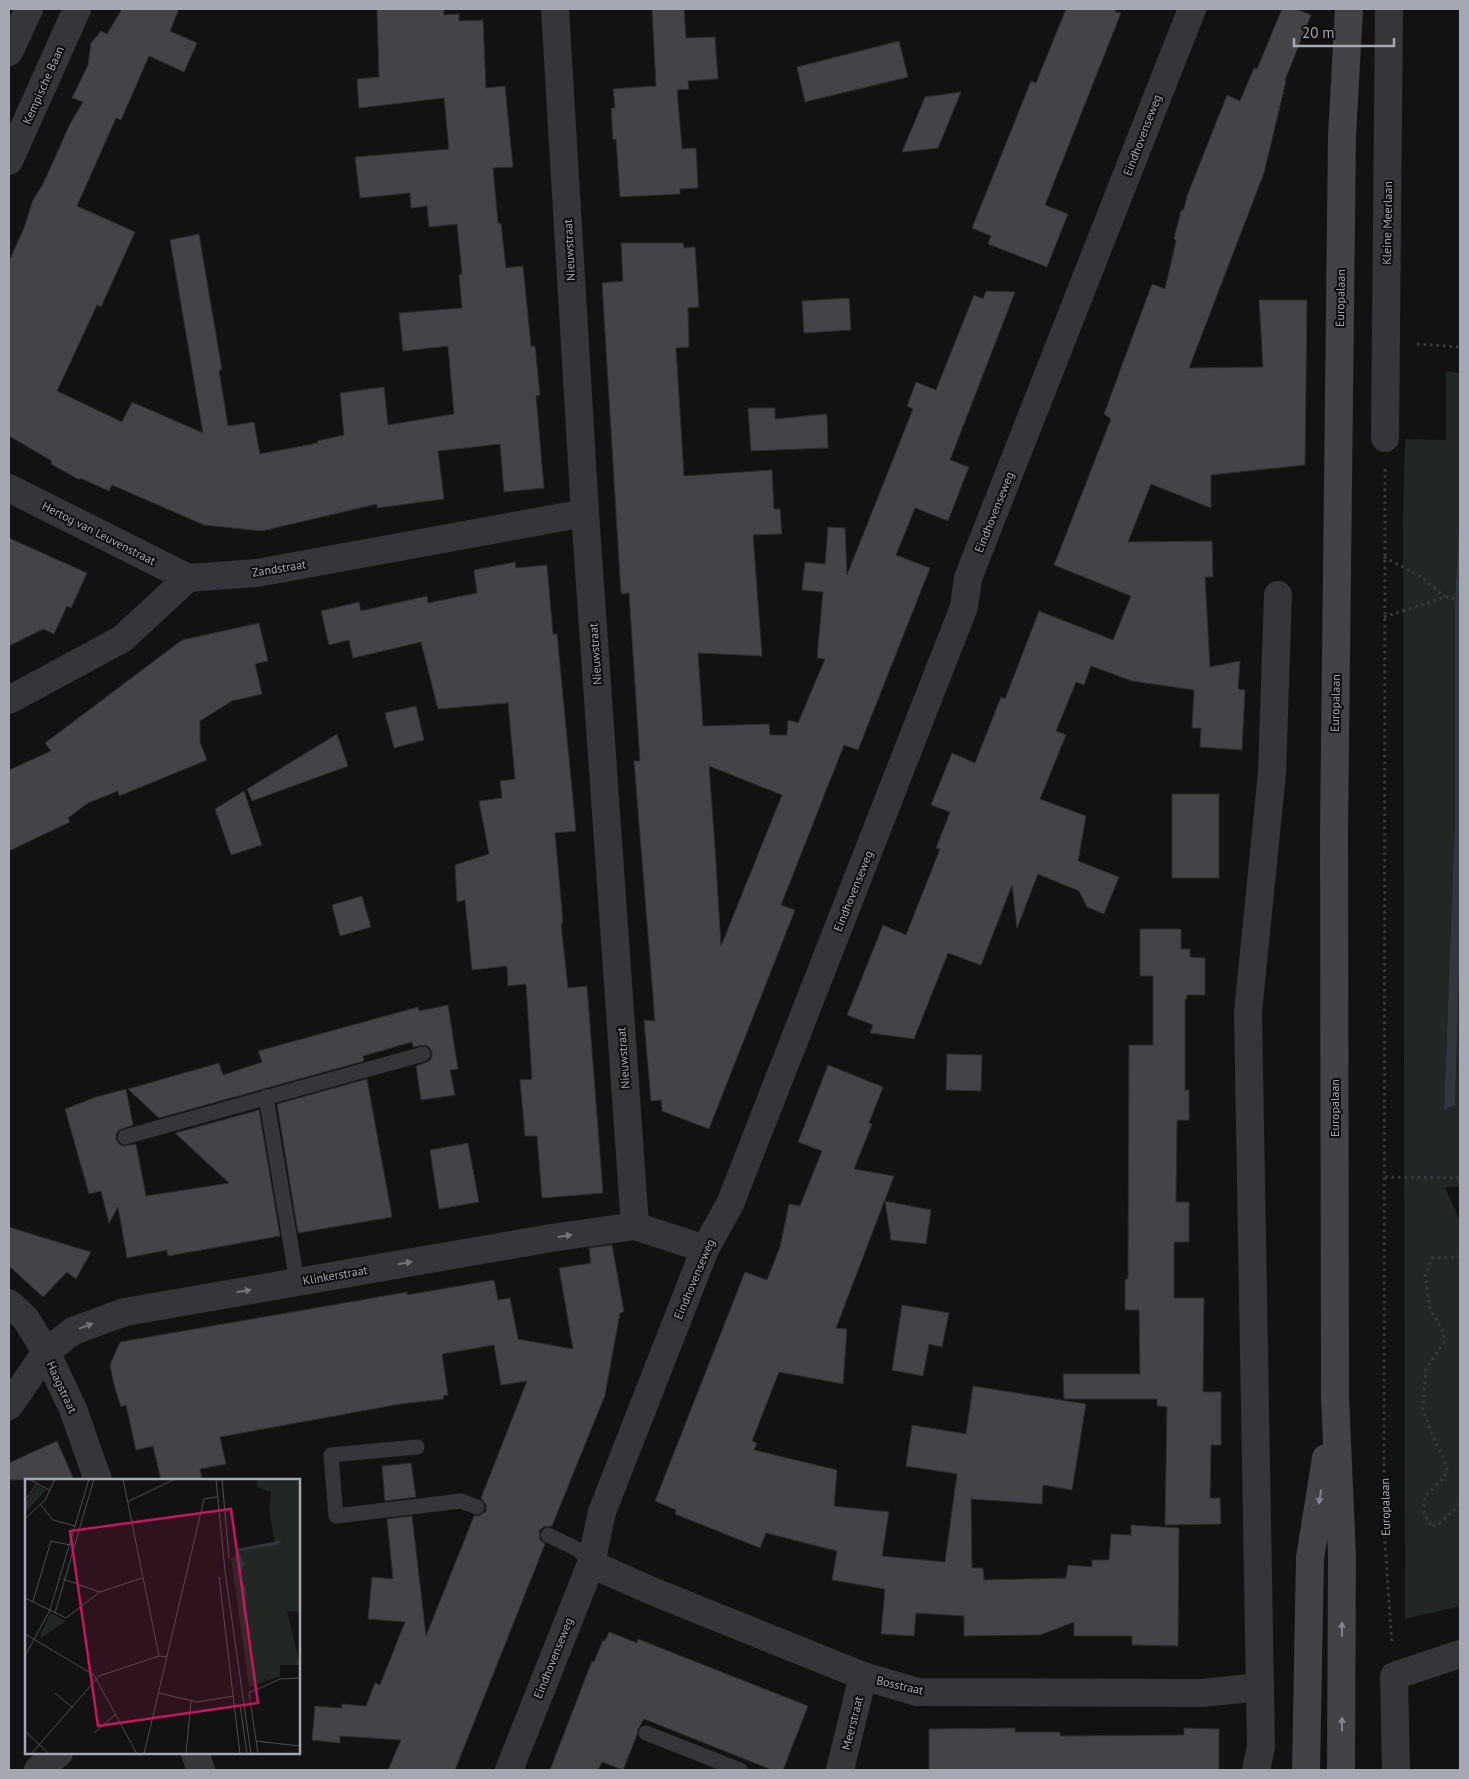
<svg xmlns="http://www.w3.org/2000/svg" width="1469" height="1779" font-family="'PT Sans',sans-serif">
	<style>
		.green { fill: #212722 }
		.water { fill: #31373e }
		.building { fill: #444448; stroke: #2c2c2f; fill-rule: evenodd }
		.lines { fill: none; stroke-linecap: round; stroke-linejoin: round }
		.path { stroke: #3a3b3f; stroke-width: 3; stroke-dasharray: 2.5 4; stroke-linecap: butt }
		.lane { stroke: #35363a; stroke-width: 15 }
		.street { stroke: #35363a; stroke-width: 28 }
		.secondary { stroke: #424347; stroke-width: 28 }
		.oneway { fill: #73757c }
		.oneway2 { fill: #82858d }
		.labels { text-anchor: middle; dominant-baseline: central; stroke-width: 4; stroke-linejoin: round; paint-order: stroke }
		.street-label { font-size: 12px; fill: #a5a8b2; stroke: #0d0d0e }
		.inset-road { fill: none; stroke: #4d4e53; stroke-width: 1 }
		.view { fill: #c2185b; fill-opacity: 0.15; stroke: #c2185b; stroke-width: 2.5 }
		.inset-edge { fill: none; stroke: #a5a8b2; stroke-width: 2.5 }
	</style>
	<rect width="100%" height="100%" fill="#121213"/>
	<path class="green" d="M1446 371 1460 373V503L1455 603V819L1444 1109 1455 1105 1460 942V1187H1445L1460 1222V1606L1405 1619 1403 512 1405 439 1446 440Z"/>
	<path class="water" d="M1460 503V942L1455 1105 1444 1110 1455 819V603Z"/>
	<g class="building">
		<path d="M122 9H179L170 31 197 43 184 72 149 56 121 120 116 118 77 206 135 232 101 307 97 305 57 391 122 422 132 402 203 433 170 240 199 234 222 370H219L228 426 254 422 260 454 318 443 317 441 344 435 340 393 384 387 388 425 454 414 448 346 403 351 399 313 462 308 459 275 462 274 457 224 429 227 427 206 411 208 410 193 360 198 355 157 449 149 444 98 359 108 357 79 379 77 377 9H444V15L459 14V21L483 20 486 88 505 86 513 167 493 168 498 223 501 224 506 268 523 266 531 346H535L540 395 536 396 544 488 504 492 500 444 438 451 444 499 377 508V504L262 531 204 525 112 485 109 491 80 478V480L51 464 52 461 9 436V261L24 228 33 200 43 184 70 124 83 102 72 98 88 65 91 43 101 31 107 34Z"/>
		<path d="M652 9H684L686 38 715 37 718 79 688 81 689 89 677 90 682 149 696 148 698 188 680 189V194L620 197 616 139 613 140 611 108H615L613 89 656 86Z"/>
		<path d="M1066 9H1117L1115 12 1121 13 1045 205 1068 214 1047 267 988 244 991 236 972 228 1031 81 1036 83Z"/>
		<path d="M1282 9H1296L1311 15 1285 80 1286 81 1264 173 1189 368 1263 367 1259 300H1307L1305 465 1211 475V508L1151 484 1128 542 1212 541 1213 577H1205L1210 667 1240 661 1238 689 1245 690 1242 750 1200 747 1201 728H1192L1194 690 1132 681 1091 666 1084 685 1076 682 1056 731 1066 735 1040 799 1086 816 1078 861 1119 877 1104 914 1087 907 1079 891 1038 874 1017 928 1012 885 981 965 948 953 914 1039 870 1033 873 1025 847 1015 883 925 906 935 940 849 936 848 950 812 931 805 952 753 975 763 1001 697 1005 699 1039 611 1113 640 1131 596 1054 565 1111 419 1104 414 1152 284 1165 289 1176 241 1174 238 1181 211 1184 209 1187 196 1227 95 1240 101 1254 68 1257 69Z"/>
		<path d="M899 41 908 77 805 102 797 67Z"/>
		<path d="M961 92 938 148 902 152 925 97Z"/>
		<path d="M621 243H683L684 248 695 247 699 307 688 308 689 347 676 348 684 476 772 470 774 509H780L782 534 753 535 762 656 698 653 703 726 769 724 770 735H787L788 720 798 723 825 659 817 658 823 592 802 590 805 562 825 564 828 527 845 528 847 575 913 409 907 406 916 382 936 390 974 295 983 299 986 291 1015 292 950 460 969 467 948 521 915 508 896 555 930 568 858 750 844 745 781 905 795 910 709 1129 662 1111 661 1100 651 1101 644 1020 655 1021 634 761H640L629 593 621 594 602 283 623 281ZM709 766 782 795 721 946 715 848Z"/>
		<path d="M849 298 851 330 804 333 802 301Z"/>
		<path d="M748 408H775V419L827 414 828 448 751 451Z"/>
		<path d="M9 538 87 573 71 608 67 606 54 634 43 629 9 646Z"/>
		<path d="M515 562 516 568 547 565 553 634H557L576 831 555 833 563 923 561 924 568 988 587 986 603 1193 542 1198 537 1136H525L520 1080 532 1079 526 984 508 986 507 966 472 970 465 900 457 902 455 865 489 854 479 801 502 798 500 781 515 779 508 703 438 709 421 642 353 658 349 640 329 645 321 611 359 602 361 611 427 596 428 603 477 593 474 570Z"/>
		<path d="M259 623 268 661 255 664 262 694 232 701 200 721V742L207 760 119 796 118 791 88 803 68 818 70 822 9 851V770L51 751 45 743 182 640Z"/>
		<path d="M416 706 424 740 394 748 385 713Z"/>
		<path d="M337 734 348 766 252 801 247 789Z"/>
		<path d="M244 791 262 845 231 855 215 809Z"/>
		<rect x="1172" y="794" width="47" height="84"/>
		<path d="M362 896 371 927 340 936 332 905Z"/>
		<path d="M1140 929H1181V949H1190V957L1205 958V995H1187V999H1185V1090H1189V1120H1177L1176 1202H1189V1242H1174V1298H1204L1203 1392H1221V1445H1211L1210 1498H1220L1221 1524 1165 1525 1167 1407 1157 1406V1399H1064L1063 1374H1140L1139 1310H1125V1279H1128L1129 1045H1153V976H1140Z"/>
		<path d="M448 1005 458 1069 450 1070 455 1095 421 1100 416 1066 429 1061 432 1057V1052L429 1047 425 1045 413 1047 412 1042 363 1056 364 1061 159 1118 128 1089 219 1063 223 1075 262 1062 258 1051 418 1007 419 1011Z"/>
		<path d="M947 1054 982 1055 981 1091 946 1090Z"/>
		<path d="M828 1065 883 1087 869 1123 872 1124 854 1169 894 1176 836 1328 847 1329 843 1384 779 1372 752 1441 757 1443 754 1450 837 1470 834 1506 889 1512 882 1556 945 1562 957 1474 906 1466 912 1425 966 1434 973 1386 1086 1404 1072 1490 1043 1485 1042 1504 971 1499 972 1568H983L984 1580 1066 1578 1068 1565 1092 1567V1560H1109L1111 1534 1131 1535V1525L1179 1528 1178 1646 1132 1645V1636H1074V1622L1040 1635 964 1636V1616L916 1613 914 1636 881 1634 885 1589 832 1580 837 1551 766 1533 760 1548 675 1514 676 1510 655 1501 745 1272 767 1280 780 1247 789 1204 800 1206 822 1151 798 1142Z"/>
		<path d="M367 1079 392 1217 298 1233 277 1104Z"/>
		<path d="M126 1089 133 1125 119 1130 116 1134V1139L119 1144 123 1146 136 1144 146 1196 229 1183 175 1133 259 1110 280 1236 168 1256 167 1250 127 1258 118 1207 109 1223 101 1191 89 1194 65 1109 96 1097Z"/>
		<path d="M468 1143 479 1202 439 1209 430 1150Z"/>
		<path d="M885 1201 931 1210 926 1244 891 1240Z"/>
		<path d="M9 1227 74 1247 91 1252 76 1279 67 1272 43 1297 9 1266Z"/>
		<path d="M612 1245 624 1312 620 1313 605 1395 552 1526 543 1527 539 1531 540 1540 545 1544 455 1770H388L401 1740 340 1736V1743L312 1740 315 1706 342 1708V1704L366 1706 375 1683 380 1685 405 1622 368 1619 372 1577 393 1579 387 1519 412 1516 426 1636 474 1516H479L486 1511V1505L481 1498 527 1381 501 1385 494 1345 442 1354 448 1395 443 1396 444 1399 400 1404 220 1437 226 1464 200 1469 202 1480H161L153 1446 136 1450 126 1405 121 1407 114 1385 110 1365 120 1342 407 1292V1295L494 1280 498 1300 510 1298 518 1339 573 1349 559 1268 591 1263 589 1248Z"/>
		<path d="M902 1305 949 1313 942 1347 929 1344 923 1376 892 1370Z"/>
		<path d="M57 1441 74 1480H9V1463Z"/>
		<path d="M411 1463 416 1497 385 1501 382 1466Z"/>
		<path d="M609 1632 637 1643 638 1639 808 1706 783 1770H772L644 1719 638 1729 637 1735 623 1770 602 1762 598 1770H550L592 1661 594 1662 603 1640 605 1641Z"/>
		<path d="M1015 1728V1732H1060V1736L1184 1735V1728L1219 1729V1770H929V1729Z"/>
	</g>
	<g class="lines">
		<g class="path">
			<path d="M1417 344 1460 347"/>
			<path d="M1385 469 1384 1527 1392 1645"/>
			<path d="M1384 557 1420 576 1445 597"/>
			<path d="M1384 617 1446 597 1460 599"/>
			<path d="M1385 1177 1460 1178"/>
			<path d="M1460 1257 1432 1258 1425 1276 1430 1308 1443 1332 1445 1341 1426 1369 1423 1409 1433 1437 1444 1459 1447 1469 1444 1478 1425 1496 1424 1513 1432 1527 1440 1523 1460 1504"/>
		</g>
		<g class="lane">
			<path d="M266 1097 297 1282"/>
			<path d="M125 1137 423 1054"/>
			<path d="M417 1447 331 1455 336 1516 461 1501 477 1507"/>
			<path d="M548 1535 579 1550 591 1564"/>
			<path d="M646 1733 740 1770"/>
		</g>
		<g class="street">
			<path d="M555 9 585 513 635 1226 705 1249"/>
			<path d="M9 52 29 9"/>
			<path d="M9 161 77 9"/>
			<path d="M1385 438 1389 9"/>
			<path d="M9 488 188 578"/>
			<path d="M9 700 122 639 188 578 257 573 585 513"/>
			<path d="M9 1303 26 1319 46 1352 73 1409 98 1480"/>
			<path d="M9 1406 46 1352 73 1331 125 1312 551 1238 635 1226"/>
			<path d="M591 1564 652 1591 863 1676 917 1692 1202 1693 1260 1687"/>
			<path d="M195 1753 201 1770"/>
			<path d="M38 1770 59 1753"/>
			<path d="M509 1770 591 1564 602 1512 705 1249 730 1204 964 607 968 578 1192 9"/>
			<path d="M840 1770 863 1676"/>
			<path d="M1256 1770 1261 1747 1248 1012 1272 773 1278 595"/>
			<path d="M1396 1770 1394 1676 1460 1654"/>
		</g>
		<g class="secondary">
			<path d="M1306 1770 1310 1558 1326 1458"/>
			<path d="M1341 1770 1342 1556 1335 1397 1334 830 1342 136 1349 9"/>
		</g>
	</g>
	<defs><path id="oneway-solid" d="M-6-.8H1V-3.2L6.5 0L1 3.2V.8H-6Z" transform="scale(1.25)"/></defs>
	<g class="oneway">
		<use href="#oneway-solid" transform="translate(565 1236) rotate(-8)"/>
		<use href="#oneway-solid" transform="translate(405 1263) rotate(-10)"/>
		<use href="#oneway-solid" transform="translate(244 1291) rotate(-10)"/>
		<use href="#oneway-solid" transform="translate(86 1326) rotate(-20)"/>
	</g>
	<g class="oneway2">
		<use href="#oneway-solid" transform="translate(1320 1497) rotate(99)"/>
		<use href="#oneway-solid" transform="translate(1342 1629) rotate(-90)"/>
		<use href="#oneway-solid" transform="translate(1342 1724) rotate(-90)"/>
	</g>
	<g class="labels">
		<g class="street-label">
			<text transform="translate(43 85) rotate(-66)">Kempische Baan</text>
			<text transform="translate(1142 135) rotate(-69)">Eindhovenseweg</text>
			<text transform="translate(1387 223) rotate(-89)">Kleine Meerlaan</text>
			<text transform="translate(569 250) rotate(-93)">Nieuwstraat</text>
			<text transform="translate(1340 298) rotate(-89)">Europalaan</text>
			<text transform="translate(994 512) rotate(-68)">Eindhovenseweg</text>
			<text transform="translate(99 533) rotate(27)">Hertog van Leuvenstraat</text>
			<text transform="translate(279 568) rotate(-9)">Zandstraat</text>
			<text transform="translate(595 654) rotate(-94)">Nieuwstraat</text>
			<text transform="translate(1335 703) rotate(-89)">Europalaan</text>
			<text transform="translate(853 891) rotate(-68)">Eindhovenseweg</text>
			<text transform="translate(623 1058) rotate(-94)">Nieuwstraat</text>
			<text transform="translate(1334 1108) rotate(-90)">Europalaan</text>
			<text transform="translate(335 1275) rotate(-10)">Klinkerstraat</text>
			<text transform="translate(694 1279) rotate(-67)">Eindhovenseweg</text>
			<text transform="translate(62 1387) rotate(65)">Haagstraat</text>
			<text transform="translate(1385 1507) rotate(-91)">Europalaan</text>
			<text transform="translate(553 1658) rotate(-68)">Eindhovenseweg</text>
			<text transform="translate(900 1685) rotate(13)">Bosstraat</text>
			<text transform="translate(852 1723) rotate(-76)">Meerstraat</text>
		</g>
	</g>
	<g transform="translate(25 1479)">
		<rect width="275" height="275" fill="#121213"/>
		<path d="M232 0H275V133L262 132 275 186H255V197L224 208 206 79 210 78 212 70 221 151V109L216 99 218 88 214 72 250 65 244 30 246 13 232 8ZM13 7 21 11 0 34V23ZM25 134 41 142 16 159 15 157Z" fill="#212722"/>
		<path d="M258 61 251 66 214 72 219 84 216 98 221 109 220 151 212 70Z" fill="#31373e"/>
		<path class="inset-road" d="M4 0 24 11M98 0 134 177 142 178M191 0 200 92 226 275M197 0 204 79M0 21 12 5M102 23 150 0M16 26 28 41 50 47M0 40 20 21 30 0M194 98 215 275M38 100 75 113M0 119 41 139 75 113 117 99M8 122 26 62 45 66M30 134 69 0M0 155 69 196 112 275M0 177 25 131 64 0M30 214 48 229M134 214 172 223 209 217M215 225 222 275M0 252 24 275M69 254 91 235M231 262 275 267M6 275 74 197 134 177M119 275 179 20 192 18M161 275 166 222M233 275 224 214 255 200 275 199"/>
		<path class="view" d="M206 30 233 224 73 247 45 52Z"/>
		<rect width="275" height="275" class="inset-edge"/>
	</g>
	<rect width="1469" height="1779" fill="none" stroke="#a5a8b2" stroke-width="20"/>
	<path d="M1294 38v8h100v-8" fill="none" stroke="#a5a8b2" stroke-width="2.5"/>
	<text x="1302" y="38" font-size="15" fill="#a5a8b2" stroke="#0d0d0e" stroke-width="4" paint-order="stroke">20 m</text>
</svg>
